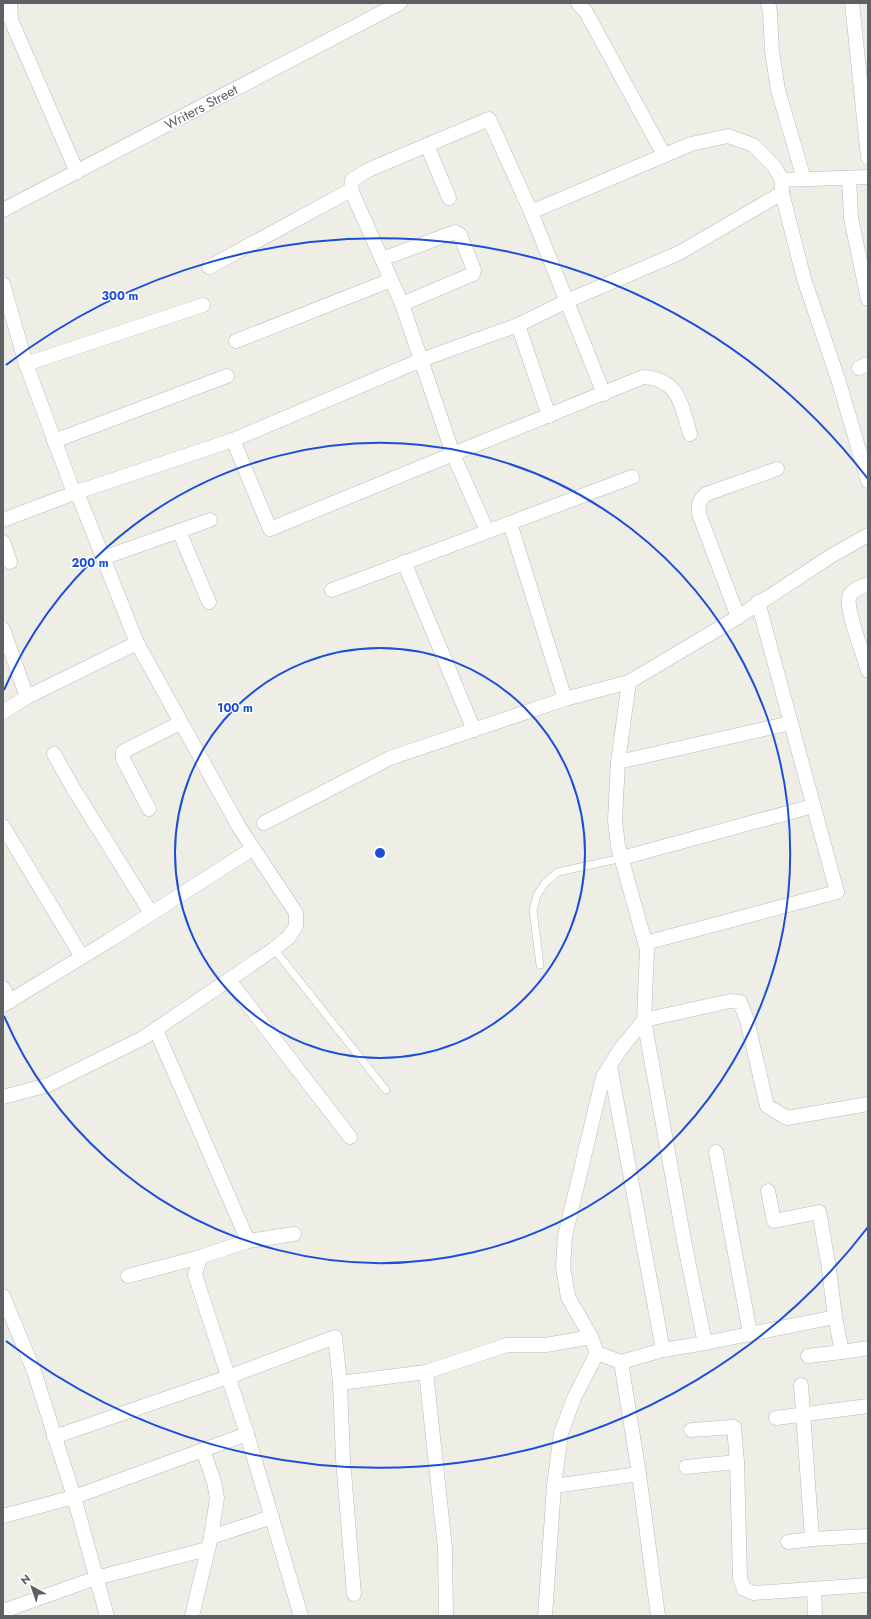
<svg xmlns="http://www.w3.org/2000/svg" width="871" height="1619" font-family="Jost,sans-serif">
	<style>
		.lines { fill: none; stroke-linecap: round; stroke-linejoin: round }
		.lane-casing { stroke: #b8babf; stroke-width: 8 }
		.street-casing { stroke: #b8babf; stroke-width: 15 }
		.lane { stroke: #fff; stroke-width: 7 }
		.street { stroke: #fff; stroke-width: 14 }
		.ring { fill: none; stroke: #1d4ed8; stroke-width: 2 }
		.labels { text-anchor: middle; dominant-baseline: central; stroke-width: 3; stroke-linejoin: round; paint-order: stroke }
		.street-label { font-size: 14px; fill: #5d6065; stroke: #fff }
		.centre { fill: #1d4ed8; stroke: #fff; stroke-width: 2 }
		.ring-label { font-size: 12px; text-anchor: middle; font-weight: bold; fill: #1d4ed8; stroke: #fff; stroke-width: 3; stroke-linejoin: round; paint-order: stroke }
	</style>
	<rect width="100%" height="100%" fill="#efeee6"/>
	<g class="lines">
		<g class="lane-casing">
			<g id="lane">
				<path d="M274 949 386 1090"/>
				<path d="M540 965 533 910 537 895 545 883 558 872 622 858"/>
			</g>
		</g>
		<g class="street-casing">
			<g id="street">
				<path d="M10 3 11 20 77 172"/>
				<path d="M578 3 586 12 664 155"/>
				<path d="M768 3 770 12 772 51 778 90 804 179"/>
				<path d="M852 3 868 157"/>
				<path d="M427 145 449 198"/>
				<path d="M849 178 851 218 868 299"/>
				<path d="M782 180 868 177"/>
				<path d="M782 193 804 279 839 382 868 481"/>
				<path d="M3 210 400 3"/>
				<path d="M531 212 604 394"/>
				<path d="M209 267 351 190"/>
				<path d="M3 284 26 364 74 493"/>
				<path d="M402 304 453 454 643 377C679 379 681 404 690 434"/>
				<path d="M518 325 549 416"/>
				<path d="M236 341 391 280"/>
				<path d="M26 364 203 305"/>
				<path d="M859 368 868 364"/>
				<path d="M233 440 270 529 453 454 487 531"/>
				<path d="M54 441 227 376"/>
				<path d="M3 520 77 492 233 440 421 360 518 325 567 301 679 253 782 193V180L774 166 753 145 728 136 691 144 531 212 489 119 368 170 352 180 351 190 402 304 473 274 474 270 460 235 455 232 382 259"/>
				<path d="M510 523 565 699"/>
				<path d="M179 531 209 602"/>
				<path d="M3 542 10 562"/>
				<path d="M103 558 210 520"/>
				<path d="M404 562 474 730"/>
				<path d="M868 584C861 587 850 590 849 598 846 611 864 656 868 671"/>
				<path d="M332 590 632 477"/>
				<path d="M738 617 699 514C698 505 699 500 706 494L777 469"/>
				<path d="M3 629 27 697 137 643"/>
				<path d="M3 712 27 697"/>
				<path d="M54 754 73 788 151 913"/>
				<path d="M618 762 791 723"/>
				<path d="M149 809 123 759V752L128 749 180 723"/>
				<path d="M264 823 390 758 565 699 629 682 738 617 831 556 868 535"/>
				<path d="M3 826 82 957"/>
				<path d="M622 858 813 806"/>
				<path d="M645 943 837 892 758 602"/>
				<path d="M229 980 350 1137"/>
				<path d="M3 988 10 1001"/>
				<path d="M3 1005 110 940 252 849"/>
				<path d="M156 1030 248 1241 200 1257 195 1275 247 1434 301 1616"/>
				<path d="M610 1066 663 1350"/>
				<path d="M3 1097 48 1085 143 1038 274 949 289 937 296 926V913L239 827 137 643 77 492"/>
				<path d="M716 1152 750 1333"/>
				<path d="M768 1191 774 1221 819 1212 828 1262 835 1317 842 1352 868 1348"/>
				<path d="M248 1241 294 1234"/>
				<path d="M128 1276 200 1257"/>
				<path d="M3 1296 34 1371 74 1497 107 1616"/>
				<path d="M705 1343 835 1317"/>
				<path d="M597 1353 621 1362 663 1350 705 1343 685 1246 644 1020 730 1001 740 1002 747 1020 767 1106 787 1118 868 1104"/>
				<path d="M808 1356 842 1352"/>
				<path d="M621 1362 639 1474 658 1616"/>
				<path d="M340 1383 343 1459 354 1594"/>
				<path d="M801 1385 812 1539"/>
				<path d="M776 1418 868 1406"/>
				<path d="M691 1430 734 1427 737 1462 740 1578 744 1589 754 1593 868 1585"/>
				<path d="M54 1437 228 1377 335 1337 340 1383 426 1372"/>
				<path d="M686 1467 737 1462"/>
				<path d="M554 1486 639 1474"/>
				<path d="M3 1516 74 1497 247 1434"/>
				<path d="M211 1537 272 1517"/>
				<path d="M788 1542 812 1539 868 1536"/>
				<path d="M814 1589 815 1616"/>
				<path d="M3 1611 96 1578 207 1549"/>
				<path d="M192 1616 211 1537 217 1498 214 1482 203 1450"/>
				<path d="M446 1616 445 1548 426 1372 507 1345H546L591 1337"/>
				<path d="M545 1616 554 1486 561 1433 574 1398 597 1353 591 1337 568 1297 563 1267 565 1236 603 1077 619 1051 644 1020 647 950 618 846 615 820 618 762 629 682"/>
			</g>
		</g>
		<use href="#lane" class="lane"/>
		<use href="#street" class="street"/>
	</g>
	<g class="ring">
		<circle cx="380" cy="853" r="205"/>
		<path d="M4 690A410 410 0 1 1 4 1016"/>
		<path d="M868 1227A615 615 0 0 1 6 1341M6 365A615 615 0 0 1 868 479"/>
	</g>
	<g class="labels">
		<g class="street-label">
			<text transform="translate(201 107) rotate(-28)">Writers Street</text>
		</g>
	</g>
	<circle cx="380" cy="853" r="6" class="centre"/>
	<g class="ring-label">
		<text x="120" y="300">300 m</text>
		<text x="90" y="567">200 m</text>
		<text x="235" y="712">100 m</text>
	</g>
	<rect width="871" height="1619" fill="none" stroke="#5d6065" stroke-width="8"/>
	<g transform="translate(32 1587) rotate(320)" stroke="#ffffff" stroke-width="3" paint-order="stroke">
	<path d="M0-3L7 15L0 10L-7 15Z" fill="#5d6065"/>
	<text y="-6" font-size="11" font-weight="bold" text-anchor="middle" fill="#5d6065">N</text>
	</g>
</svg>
